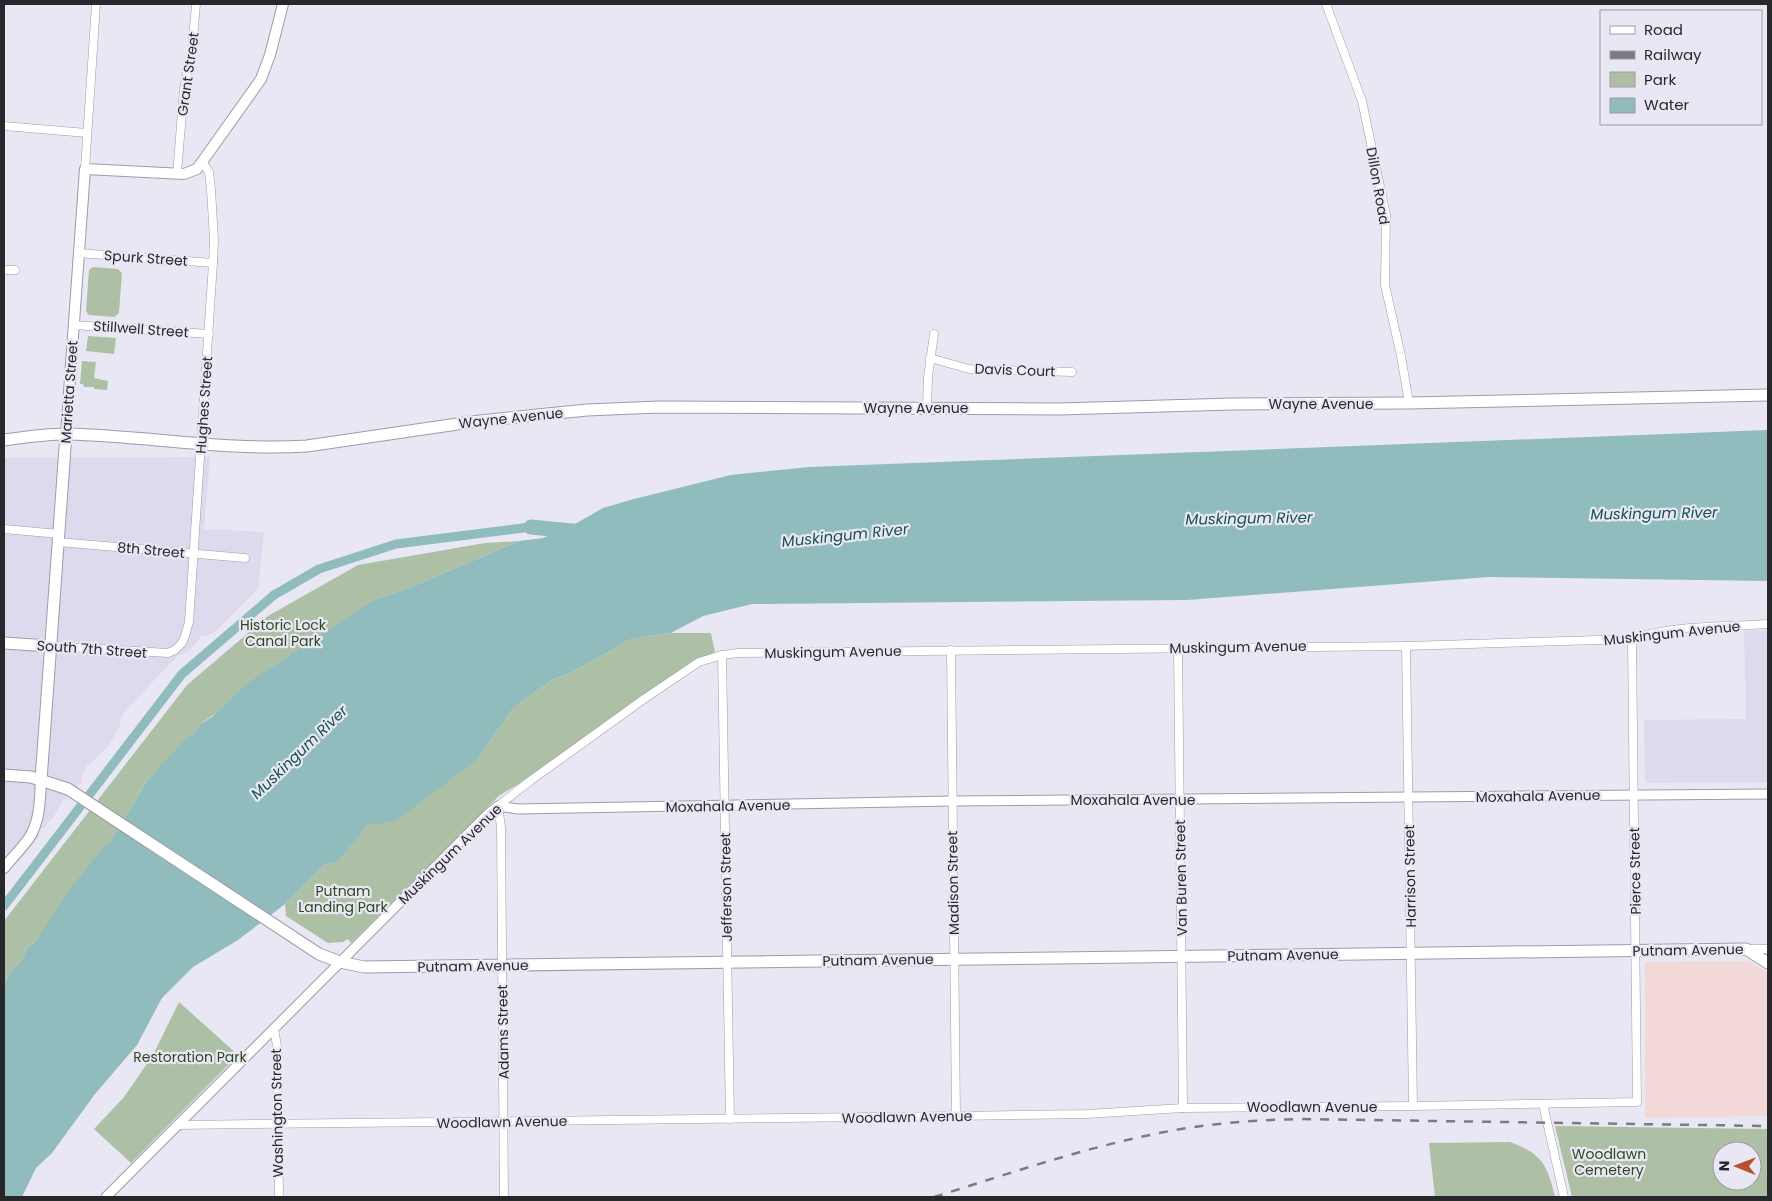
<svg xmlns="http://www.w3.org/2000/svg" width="1772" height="1201" font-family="Poppins,sans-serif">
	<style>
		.built { fill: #dddaee }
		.industrial { fill: #f3d8d8 }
		.green { fill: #adc0a6; fill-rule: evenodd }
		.water { fill: #91bcbd }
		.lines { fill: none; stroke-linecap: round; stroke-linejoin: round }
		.canal { stroke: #91bcbd; stroke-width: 9 }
		.river { stroke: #91bcbd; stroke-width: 15 }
		.minor-casing { stroke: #9d9ca7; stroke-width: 9 }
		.tertiary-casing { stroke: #9d9ca7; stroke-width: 11 }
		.secondary-casing { stroke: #9d9ca7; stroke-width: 12 }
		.primary-casing { stroke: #9d9ca7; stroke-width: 13 }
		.minor { stroke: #fff; stroke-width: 8 }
		.tertiary { stroke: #fff; stroke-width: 9 }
		.secondary { stroke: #fff; stroke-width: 10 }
		.primary { stroke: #fff; stroke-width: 11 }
		.rail { stroke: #7b7b82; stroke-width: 2.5; stroke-dasharray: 9 9; stroke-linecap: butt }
		.labels { text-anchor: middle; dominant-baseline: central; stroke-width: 4.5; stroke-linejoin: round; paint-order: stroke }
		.street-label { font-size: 14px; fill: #28282c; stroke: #e9e7f4 }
		.park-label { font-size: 14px; fill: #2c491f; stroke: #e9e7f4 }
		.water-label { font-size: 15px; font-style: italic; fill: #145254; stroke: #e9e7f4 }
	</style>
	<rect width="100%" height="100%" fill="#e9e7f4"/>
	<g class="built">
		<path d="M210 457 204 529 264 532 258 589 218 629 207 636 202 635 191 649 183 654H180L157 677 123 714 120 722V726L107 748 86 767 81 778 82 783 63 801 54 816 43 829 41 828 39 837 4 877V458Z"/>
		<path d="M1768 630V782L1645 783 1644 720 1746 719 1744 631Z"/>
	</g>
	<path class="industrial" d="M1748 961 1768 973V1116L1645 1118V962Z"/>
	<g class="green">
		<path d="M93 267 118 269 122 273 119 313 114 317 89 315 86 311 89 270Z"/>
		<path d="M88 336 116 338 114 354 86 351Z"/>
		<path d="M82 361 96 362 94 378 108 381 107 390 94 389V387H84L83 384H80Z"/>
		<path d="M519 541 416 585 374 600 198 726 193 735 147 781 109 844 69 890 46 928 36 941 26 949 23 959 11 971 4 985V921L187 685 268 616 358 565 485 543Z"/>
		<path d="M671 633H711L715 652 691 662 517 785 500 795 351 943 348 939 343 942 328 943 286 916 285 904 325 864 336 862 369 824H379L477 760 514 707 552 680 571 673 631 639Z"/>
		<path d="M179 1002 238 1055 131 1163 94 1129 124 1097 153 1055Z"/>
		<path d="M1555 1126 1768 1129V1197H1572ZM1722 1151H1752V1181H1722Z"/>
		<path d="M1510 1142C1543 1154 1547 1165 1555 1197H1435L1429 1143Z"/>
	</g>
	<path class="water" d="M1768 430V581L1489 577 1187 600 752 604 703 616 671 633 631 639 571 673 552 680 514 707 477 760 398 819 379 824H369L336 863 325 864 285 904 238 940 193 967 162 998 137 1045 95 1094 52 1153 36 1168 22 1197H4V985L11 971 23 959 26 949 36 941 69 890 105 845 109 844 147 781 187 737 193 735 198 726 212 717 246 684 374 600 416 585 519 541 543 538 575 524 603 508 634 499 731 475 809 467Z"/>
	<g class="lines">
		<path class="canal" d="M4 906 182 674 274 595 319 569 396 544 531 527"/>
		<path class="river" d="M531 527 582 532"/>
		<g class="minor-casing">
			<g id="minor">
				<path d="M1326 4 1362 101 1386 215 1385 285 1401 356 1409 403"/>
				<path d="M4 126 87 133"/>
				<path d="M85 169 96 4"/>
				<path d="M177 174 184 88 192 50 196 4"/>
				<path d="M78 253 213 263"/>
				<path d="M4 270H15"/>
				<path d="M73 325 209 334"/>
				<path d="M930 358 969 369 1072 372"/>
				<path d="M927 408 928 377 934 334"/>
				<path d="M4 529 59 534"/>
				<path d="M58 542 245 558"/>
				<path d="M50 646 168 653 175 650 182 643 185 636 189 622 213 263 214 240 211 189 209 172 203 163"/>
				<path d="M1406 646 1413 1106"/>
				<path d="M1178 648 1183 1108"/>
				<path d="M951 650 956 1116"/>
				<path d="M722 655 730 1119"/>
				<path d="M1748 949H1768"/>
				<path d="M274 1029 277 1046 279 1197"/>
				<path d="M1543 1104 1564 1197"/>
				<path d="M177 1125 956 1116 1087 1114 1183 1108 1413 1106 1637 1102 1632 639"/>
				<path d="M504 1197 501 827 498 806 530 781 644 699 699 662 722 655 738 653 1406 646 1632 639C1675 625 1724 627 1768 624"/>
			</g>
		</g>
		<g class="tertiary-casing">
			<path id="tertiary" d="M106 1197 489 813 498 806 518 809 952 801 1768 794"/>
		</g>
		<g class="secondary-casing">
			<g id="secondary">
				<path d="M66 434 85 169 184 174 197 169 261 79 270 55 283 4"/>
				<path d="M4 868C12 858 22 848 29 838 40 822 40 799 41 780"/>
			</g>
		</g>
		<g class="primary-casing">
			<g id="primary">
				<path d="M4 440C25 437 47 434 68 434 148 436 227 451 307 446L471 422 537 415 587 410 659 407 1060 409 1232 404 1409 403 1768 395"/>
				<path d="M4 643 50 646"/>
				<path d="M4 775 31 777 68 789 319 954 340 962 364 967 1746 949 1768 963"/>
				<path d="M41 780 66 434"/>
			</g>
		</g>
		<use href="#minor" class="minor"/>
		<use href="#tertiary" class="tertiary"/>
		<use href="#secondary" class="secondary"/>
		<use href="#primary" class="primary"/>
		<path class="rail" d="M934 1197C1005 1175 1077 1150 1150 1135 1200 1124 1251 1120 1302 1119L1768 1126"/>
	</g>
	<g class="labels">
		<g class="street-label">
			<text transform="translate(188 74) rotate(-82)">Grant Street</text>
			<text transform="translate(1378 186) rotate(80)">Dillon Road</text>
			<text transform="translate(146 258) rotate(4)">Spurk Street</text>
			<text transform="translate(141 329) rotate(4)">Stillwell Street</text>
			<text transform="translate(1015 370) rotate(2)">Davis Court</text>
			<text transform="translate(69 392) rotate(-86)">Marietta Street</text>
			<text x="1321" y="404">Wayne Avenue</text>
			<text transform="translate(204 405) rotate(-86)">Hughes Street</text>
			<text x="916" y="408">Wayne Avenue</text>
			<text transform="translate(511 418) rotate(-6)">Wayne Avenue</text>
			<text transform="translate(151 550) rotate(5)">8th Street</text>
			<text transform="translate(1672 633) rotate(-6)">Muskingum Avenue</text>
			<text transform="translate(1238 647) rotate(-1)">Muskingum Avenue</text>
			<text transform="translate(92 649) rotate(4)">South 7th Street</text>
			<text transform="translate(833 652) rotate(-1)">Muskingum Avenue</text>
			<text transform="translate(1538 796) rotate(-1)">Moxahala Avenue</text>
			<text x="1133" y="800">Moxahala Avenue</text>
			<text transform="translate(728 806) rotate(-1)">Moxahala Avenue</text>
			<text transform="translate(450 854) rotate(-44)">Muskingum Avenue</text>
			<text transform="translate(1635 871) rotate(-91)">Pierce Street</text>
			<text transform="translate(1410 876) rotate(-91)">Harrison Street</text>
			<text transform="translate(1181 878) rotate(-91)">Van Buren Street</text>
			<text transform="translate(953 883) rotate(-91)">Madison Street</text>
			<text transform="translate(726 887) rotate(-91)">Jefferson Street</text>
			<text transform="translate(1688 950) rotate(-1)">Putnam Avenue</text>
			<text transform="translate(1283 955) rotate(-1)">Putnam Avenue</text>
			<text transform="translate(878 960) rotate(-1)">Putnam Avenue</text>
			<text transform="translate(473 966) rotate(-1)">Putnam Avenue</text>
			<text transform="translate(503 1032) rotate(-91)">Adams Street</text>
			<text x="1312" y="1107">Woodlawn Avenue</text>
			<text transform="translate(277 1113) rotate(-91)">Washington Street</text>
			<text transform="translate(907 1117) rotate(-1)">Woodlawn Avenue</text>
			<text transform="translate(502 1122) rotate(-1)">Woodlawn Avenue</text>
		</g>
		<g class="park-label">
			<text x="283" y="625">Historic Lock<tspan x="283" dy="16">Canal Park</tspan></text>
			<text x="343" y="891">Putnam<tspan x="343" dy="16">Landing Park</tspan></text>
			<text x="190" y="1057">Restoration Park</text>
			<text x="1609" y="1154">Woodlawn<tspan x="1609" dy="16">Cemetery</tspan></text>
		</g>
		<g class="water-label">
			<text transform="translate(1654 513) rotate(-1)">Muskingum River</text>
			<text transform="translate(1249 518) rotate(-1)">Muskingum River</text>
			<text transform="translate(845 535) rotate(-6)">Muskingum River</text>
			<text transform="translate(299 752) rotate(-44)">Muskingum River</text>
		</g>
	</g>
	<rect width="1772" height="1201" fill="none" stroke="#28282c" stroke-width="10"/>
	<rect x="1600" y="10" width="162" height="115" fill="#e9e7f4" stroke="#9c9ba4"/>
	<rect x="1610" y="26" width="25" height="8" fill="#ffffff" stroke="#9c9ba4"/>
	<text x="1644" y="35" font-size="15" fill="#28282c">Road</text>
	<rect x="1610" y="51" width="25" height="8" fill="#7b7b82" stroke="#9c9ba4"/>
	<text x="1644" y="60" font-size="15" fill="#28282c">Railway</text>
	<rect x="1610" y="72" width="25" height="15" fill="#adc0a6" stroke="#9c9ba4"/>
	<text x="1644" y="85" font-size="15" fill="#28282c">Park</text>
	<rect x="1610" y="98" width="25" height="15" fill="#91bcbd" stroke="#9c9ba4"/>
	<text x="1644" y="110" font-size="15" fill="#28282c">Water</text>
	<g transform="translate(1737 1166) rotate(271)"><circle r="24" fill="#e9e7f4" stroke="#9c9ba4"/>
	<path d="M0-4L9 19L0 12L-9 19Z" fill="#b85129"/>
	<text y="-8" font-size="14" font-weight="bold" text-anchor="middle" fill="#28282c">N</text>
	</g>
</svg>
